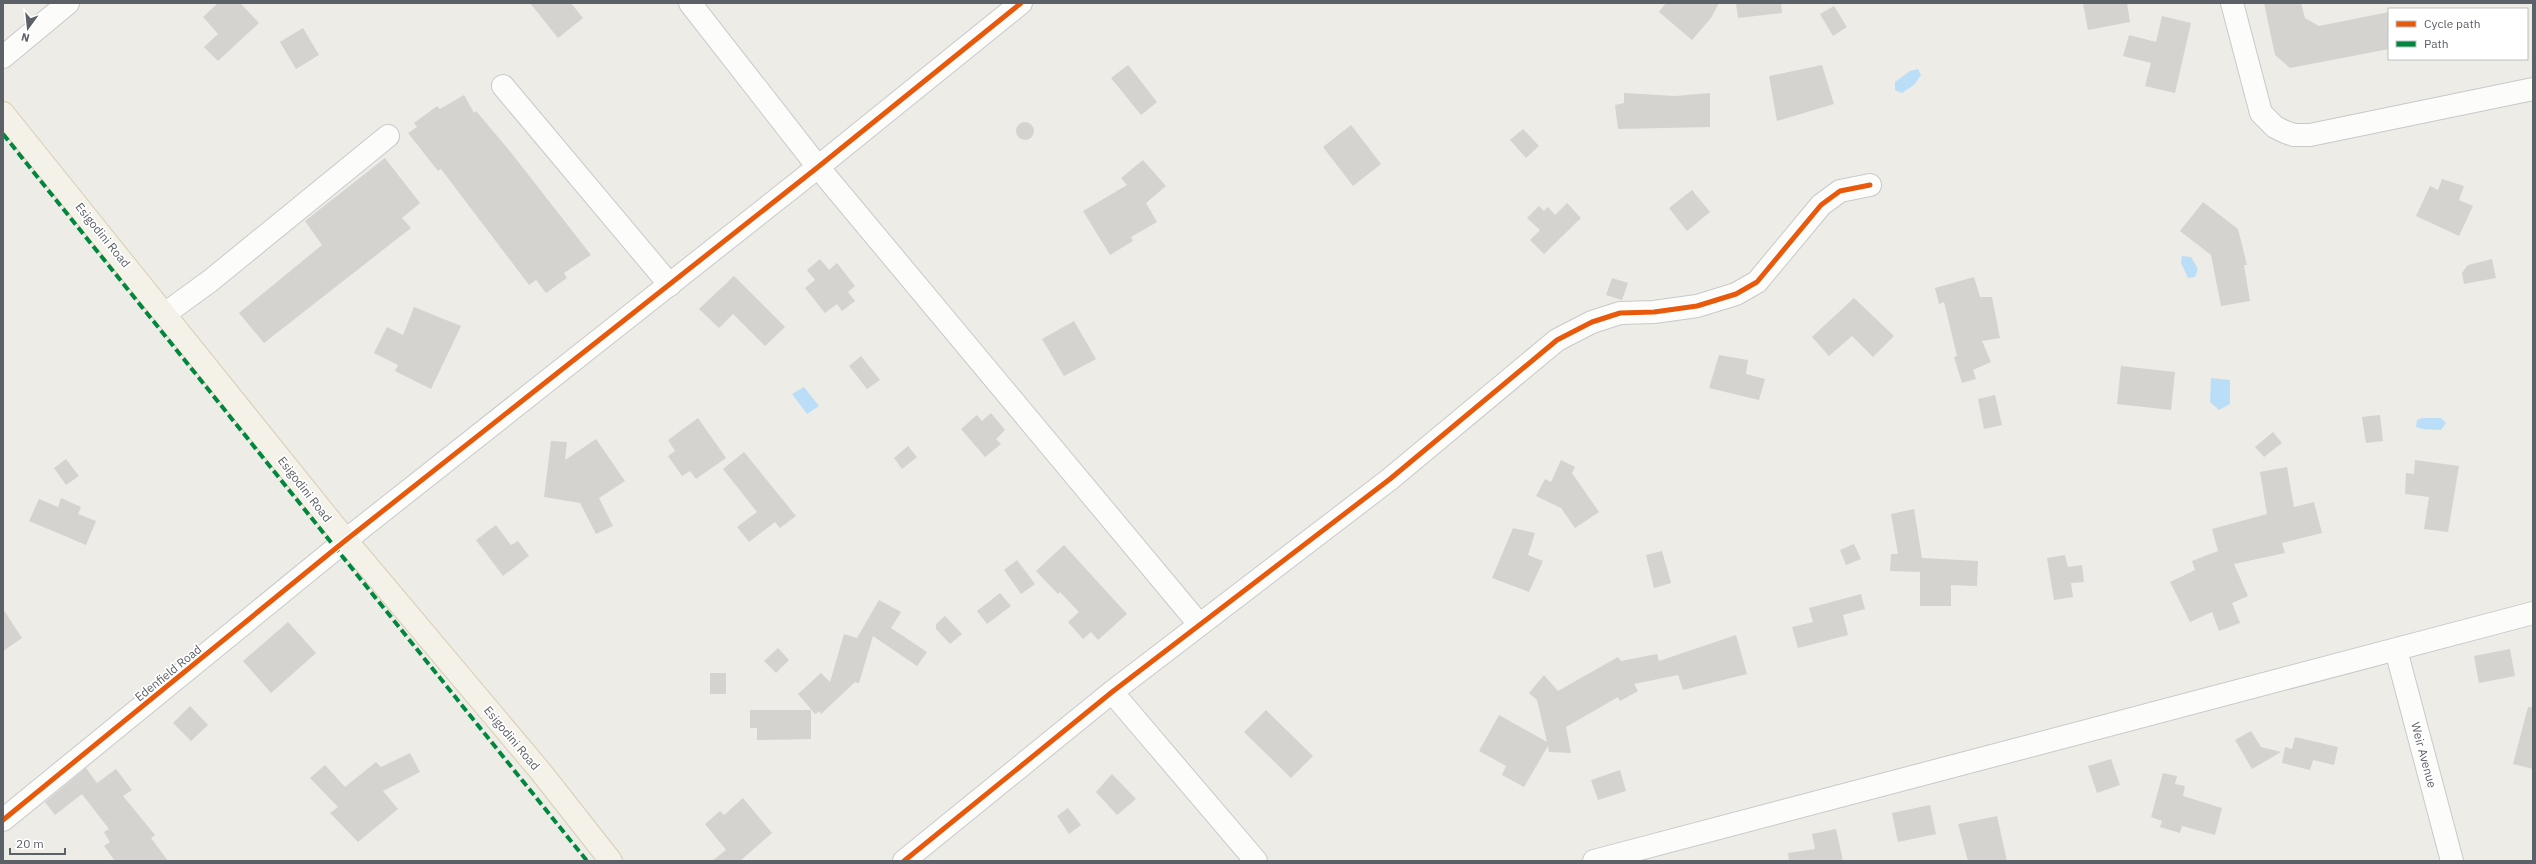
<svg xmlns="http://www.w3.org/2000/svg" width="2536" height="864" font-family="'IBM Plex Sans',sans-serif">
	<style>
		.water { fill: #bbdef8 }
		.building { fill: #d4d3d0 }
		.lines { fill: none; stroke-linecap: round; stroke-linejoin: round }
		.minor-casing { stroke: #c9c9c9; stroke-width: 24 }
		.major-casing { stroke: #d8ceb3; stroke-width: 24 }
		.minor { stroke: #fcfcfb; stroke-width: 22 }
		.major { stroke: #f3f1e8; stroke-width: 22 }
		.quiet { stroke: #00873e; stroke-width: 4; stroke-dasharray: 8 4; stroke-linecap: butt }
		.cycleway-casing { stroke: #fff; stroke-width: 8 }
		.cycleway { stroke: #e8590c; stroke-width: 5 }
		.labels { text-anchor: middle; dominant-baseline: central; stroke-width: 3.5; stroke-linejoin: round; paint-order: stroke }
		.street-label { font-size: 12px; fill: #5c6167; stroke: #fff }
	</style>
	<rect width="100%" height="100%" fill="#edece7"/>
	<g class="water">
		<path d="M1918 69 1921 75 1914 85 1902 93 1895 90V82L1910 71Z"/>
		<path d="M2182 256 2191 257 2198 269 2195 277 2188 278 2181 263Z"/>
		<path d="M2211 378 2230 380V404L2219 410 2210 402Z"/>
		<path d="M804 387 819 406 807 414 792 394Z"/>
		<path d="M2422 418H2441L2446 423 2441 430 2423 429 2416 427 2417 420Z"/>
	</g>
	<g class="building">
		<path d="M218 3H240L259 23 218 61 204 47 218 34 203 17Z"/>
		<path d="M530 3H571L583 18 558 38Z"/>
		<path d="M1666 3H1719L1711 18 1692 40 1659 12Z"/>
		<path d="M1736 3H1781L1782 13 1738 18Z"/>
		<path d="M2083 3H2127L2130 22 2088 30Z"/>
		<path d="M2264 3H2301L2305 18 2319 26 2389 12V49L2290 68 2275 55Z"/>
		<path d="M1834 6 1847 27 1833 36 1820 14Z"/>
		<path d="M2162 16 2191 23 2175 93 2145 86 2151 63 2123 56 2129 35 2156 42Z"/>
		<path d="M303 28 319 55 296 69 280 42Z"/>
		<path d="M1128 65 1157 102 1141 115 1111 78Z"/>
		<path d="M1822 65 1834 104 1777 121 1769 76Z"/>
		<path d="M1624 93 1675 96 1710 93V127L1618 129 1615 105 1624 103Z"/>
		<path d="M464 95 474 113 476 111 509 150 591 255 564 273 567 278 546 293 536 280 529 285 441 169 438 171 408 133 417 127 414 123 437 106 440 109Z"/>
		<circle cx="1025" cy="131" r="9"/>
		<path d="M1351 125 1381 164 1353 186 1323 147Z"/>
		<path d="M1523 129 1539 146 1526 158 1510 140Z"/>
		<path d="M385 158 420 203 402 218 411 228 264 343 239 313 322 245 305 221Z"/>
		<path d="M1143 160 1166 186 1146 203 1157 222 1131 237 1133 241 1110 255 1083 211 1127 185 1121 178Z"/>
		<path d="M2442 179 2464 186 2459 200 2473 206 2459 236 2416 216 2430 186 2438 190Z"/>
		<path d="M1692 190 1710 212 1687 231 1669 208Z"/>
		<path d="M2203 202 2238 229 2247 265H2244L2250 301 2221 306 2211 255 2180 231Z"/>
		<path d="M1567 203 1581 218 1544 254 1530 240 1540 230 1527 218 1539 206 1544 211 1548 207 1555 215Z"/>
		<path d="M820 259 829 270 837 263 855 286 848 292 855 301 842 311 837 304 825 313 805 288 815 280 807 270Z"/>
		<path d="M2492 259 2496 278 2464 284 2462 273 2468 265Z"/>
		<path d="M734 276 785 327 765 346 733 314 719 328 699 309Z"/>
		<path d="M1974 277 1980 297H1992L2000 338 1982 341 1991 362 1973 370 1976 379 1962 383 1954 357 1957 356 1944 302 1939 304 1935 288Z"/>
		<path d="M1612 278 1628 283 1622 300 1606 295Z"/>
		<path d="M1854 298 1894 336 1873 357 1852 336 1829 356 1812 337Z"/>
		<path d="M414 307 461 326 431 389 395 371 398 365 374 353 387 327 403 335Z"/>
		<path d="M1074 321 1096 359 1064 376 1042 339Z"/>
		<path d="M1719 355 1748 360 1746 374 1765 379 1759 400 1709 388Z"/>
		<path d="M861 356 880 380 867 389 849 366Z"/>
		<path d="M2121 366 2175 372 2171 410 2117 404Z"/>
		<path d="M1995 395 2002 425 1984 429 1978 399Z"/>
		<path d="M991 413 1005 430 996 439 1001 444 985 457 961 429 977 415 982 421Z"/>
		<path d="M2380 415 2383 441 2366 443 2362 417Z"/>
		<path d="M698 418 726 458 696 479 690 471 682 476 668 456 675 451 668 440Z"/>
		<path d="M2273 432 2282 443 2264 457 2255 447Z"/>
		<path d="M596 439 625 481 599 498 613 526 596 534 580 503 544 497 551 441 567 442 565 460Z"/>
		<path d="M908 446 917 457 902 469 894 458Z"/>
		<path d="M744 452 796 516 780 528 775 522 749 542 737 527 757 512 723 469Z"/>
		<path d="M66 459 79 476 66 485 54 468Z"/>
		<path d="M1561 460 1575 467 1572 473 1599 512 1575 528 1561 508 1536 496 1545 479 1551 482Z"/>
		<path d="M2415 460 2459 466 2448 532 2424 529 2429 497 2405 494 2406 473 2414 474Z"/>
		<path d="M2287 467 2294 507 2314 502 2322 533 2282 543 2285 553 2234 564 2248 596 2232 603 2240 623 2219 631 2212 612 2190 622 2170 582 2195 570 2192 561 2218 551 2212 529 2267 514 2260 472Z"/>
		<path d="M61 498 81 507 78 514 96 521 86 545 29 521 39 499 58 507Z"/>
		<path d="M1914 509 1922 558 1978 561 1977 586 1951 585V606H1920V572L1890 571 1891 554H1898L1891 514Z"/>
		<path d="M496 525 511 545 518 541 529 556 503 576 476 540Z"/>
		<path d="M1513 528 1535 533 1528 555 1543 561 1529 592 1492 578Z"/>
		<path d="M1854 544 1861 559 1846 565 1840 550Z"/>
		<path d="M1064 545 1127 614 1098 640 1091 632 1083 639 1068 622 1079 612 1060 592 1058 594 1036 571Z"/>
		<path d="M1662 551 1671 583 1654 588 1646 555Z"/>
		<path d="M2065 555 2068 567 2082 565 2084 582 2071 583 2073 597 2054 600 2047 558Z"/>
		<path d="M1017 560 1035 584 1021 594 1004 570Z"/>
		<path d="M1000 593 1011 606 987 624 977 611Z"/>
		<path d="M1861 594 1865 609 1843 615 1848 635 1798 648 1792 627 1813 622 1809 608Z"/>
		<path d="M879 600 901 612 891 628 927 652 917 666 873 636 859 683 855 682 820 715 821 711 815 714 798 694 821 673 830 682 844 634 857 638Z"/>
		<path d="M3 609 22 638 3 651Z"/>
		<path d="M945 616 962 634 950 644 936 629V624Z"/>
		<path d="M288 622 316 653 271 693 243 661Z"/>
		<path d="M1736 635 1747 674 1683 690 1678 675 1634 684 1638 691 1620 701 1618 697 1566 727 1571 753 1549 752 1548 746 1524 787 1502 775 1506 766 1479 751 1499 715 1547 742 1537 700 1529 693 1544 675 1558 691 1618 657 1621 661 1657 654 1659 661Z"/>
		<path d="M778 648 789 660 776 673 764 661Z"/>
		<path d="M2510 649 2515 676 2479 683 2474 656Z"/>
		<rect x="710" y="673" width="16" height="21"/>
		<path d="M190 706 208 725 191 741 173 723Z"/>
		<path d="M2528 707H2533V769L2513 764Z"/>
		<path d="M750 710H811V739L757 740V728H750Z"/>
		<path d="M1266 710 1313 756 1291 778 1244 732Z"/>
		<path d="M2251 731 2261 747 2281 752 2252 769 2235 740Z"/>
		<path d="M2295 737 2338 747 2334 765 2313 760 2310 770 2282 763 2285 747 2292 749Z"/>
		<path d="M410 753 420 772 383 791 398 809 358 842 330 813 338 807 310 778 325 765 345 787 376 762 381 767Z"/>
		<path d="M2111 759 2120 785 2097 793 2088 766Z"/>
		<path d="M86 768 97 783 116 769 132 790 123 796 155 835 151 838 168 861H115L104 846 110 842 104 832 109 829 82 794 55 815 45 802Z"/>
		<path d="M1620 770 1626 791 1598 800 1591 780Z"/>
		<path d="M2163 773 2177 776 2175 784 2185 786 2183 796 2222 808 2215 835 2182 826 2180 833 2160 827 2162 821 2151 817Z"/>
		<path d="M1112 774 1136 799 1117 815 1096 792Z"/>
		<path d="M743 798 772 833 740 861H712L726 850 705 824 720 811 724 815Z"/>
		<path d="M1930 805 1936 834 1898 842 1892 813Z"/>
		<path d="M1068 808 1081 825 1069 834 1057 816Z"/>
		<path d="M1997 816 2007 861H1968L1958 824Z"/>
		<path d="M1836 829 1843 861H1789L1788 853 1815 849 1812 834Z"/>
	</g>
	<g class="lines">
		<g class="minor-casing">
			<g id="minor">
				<path d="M690 3 818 167 1199 624"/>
				<path d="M2232 3 2261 113 2275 127 2285 132 2294 135H2310L2533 89"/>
				<path d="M3 57 68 3"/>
				<path d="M503 86 670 285"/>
				<path d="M166 313 210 281 388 136"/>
				<path d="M2396 650 2452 861"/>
				<path d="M1112 692 1256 861"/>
				<path d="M3 820 346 540 818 167 1021 3"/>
				<path d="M904 861 1112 692 1390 479 1557 340 1592 322 1620 313 1654 312 1697 306 1736 294 1757 282 1821 205 1840 191 1870 185"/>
				<path d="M1594 861 2533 613"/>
			</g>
		</g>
		<g class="major-casing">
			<path id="major" d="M3 113 346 540 541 772 611 861"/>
		</g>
		<use href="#minor" class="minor"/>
		<use href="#major" class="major"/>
		<path class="quiet" d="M3 134 587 861"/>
		<g class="cycleway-casing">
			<g id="cycleway">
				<path d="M3 820 346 540 818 167 1021 3"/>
				<path d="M904 861 1112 692 1390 479 1557 340 1592 322 1620 313 1654 312 1697 306 1736 294 1757 282 1821 205 1840 191 1870 185"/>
			</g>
		</g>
		<use href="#cycleway" class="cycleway"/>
	</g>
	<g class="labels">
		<g class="street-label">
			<text transform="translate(103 235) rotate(51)">Esigodini Road</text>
			<text transform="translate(305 489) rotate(52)">Esigodini Road</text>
			<text transform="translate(168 673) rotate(-39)">Edenfield Road</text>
			<text transform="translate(512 738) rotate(50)">Esigodini Road</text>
			<text transform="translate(2424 755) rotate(75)">Weir Avenue</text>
		</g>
	</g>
	<rect width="2536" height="864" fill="none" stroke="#5c6167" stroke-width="8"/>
	<rect x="2388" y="8" width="140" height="52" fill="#ffffff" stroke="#bec0c2"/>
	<rect x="2396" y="21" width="20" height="6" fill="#e8590c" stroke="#bec0c2"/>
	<text x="2424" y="28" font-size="12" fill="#5c6167">Cycle path</text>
	<rect x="2396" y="41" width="20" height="6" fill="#00873e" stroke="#bec0c2"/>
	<text x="2424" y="48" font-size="12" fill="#5c6167">Path</text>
	<g transform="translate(28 28) rotate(195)" stroke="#ffffff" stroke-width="3" paint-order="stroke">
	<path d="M0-3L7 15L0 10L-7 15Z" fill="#5c6167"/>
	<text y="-6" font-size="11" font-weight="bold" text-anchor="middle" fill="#5c6167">N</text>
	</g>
	<path d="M10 848v6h55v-6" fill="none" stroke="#5c6167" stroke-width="2"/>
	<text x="16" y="848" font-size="12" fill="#5c6167" stroke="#ffffff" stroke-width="3" paint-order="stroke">20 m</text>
</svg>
